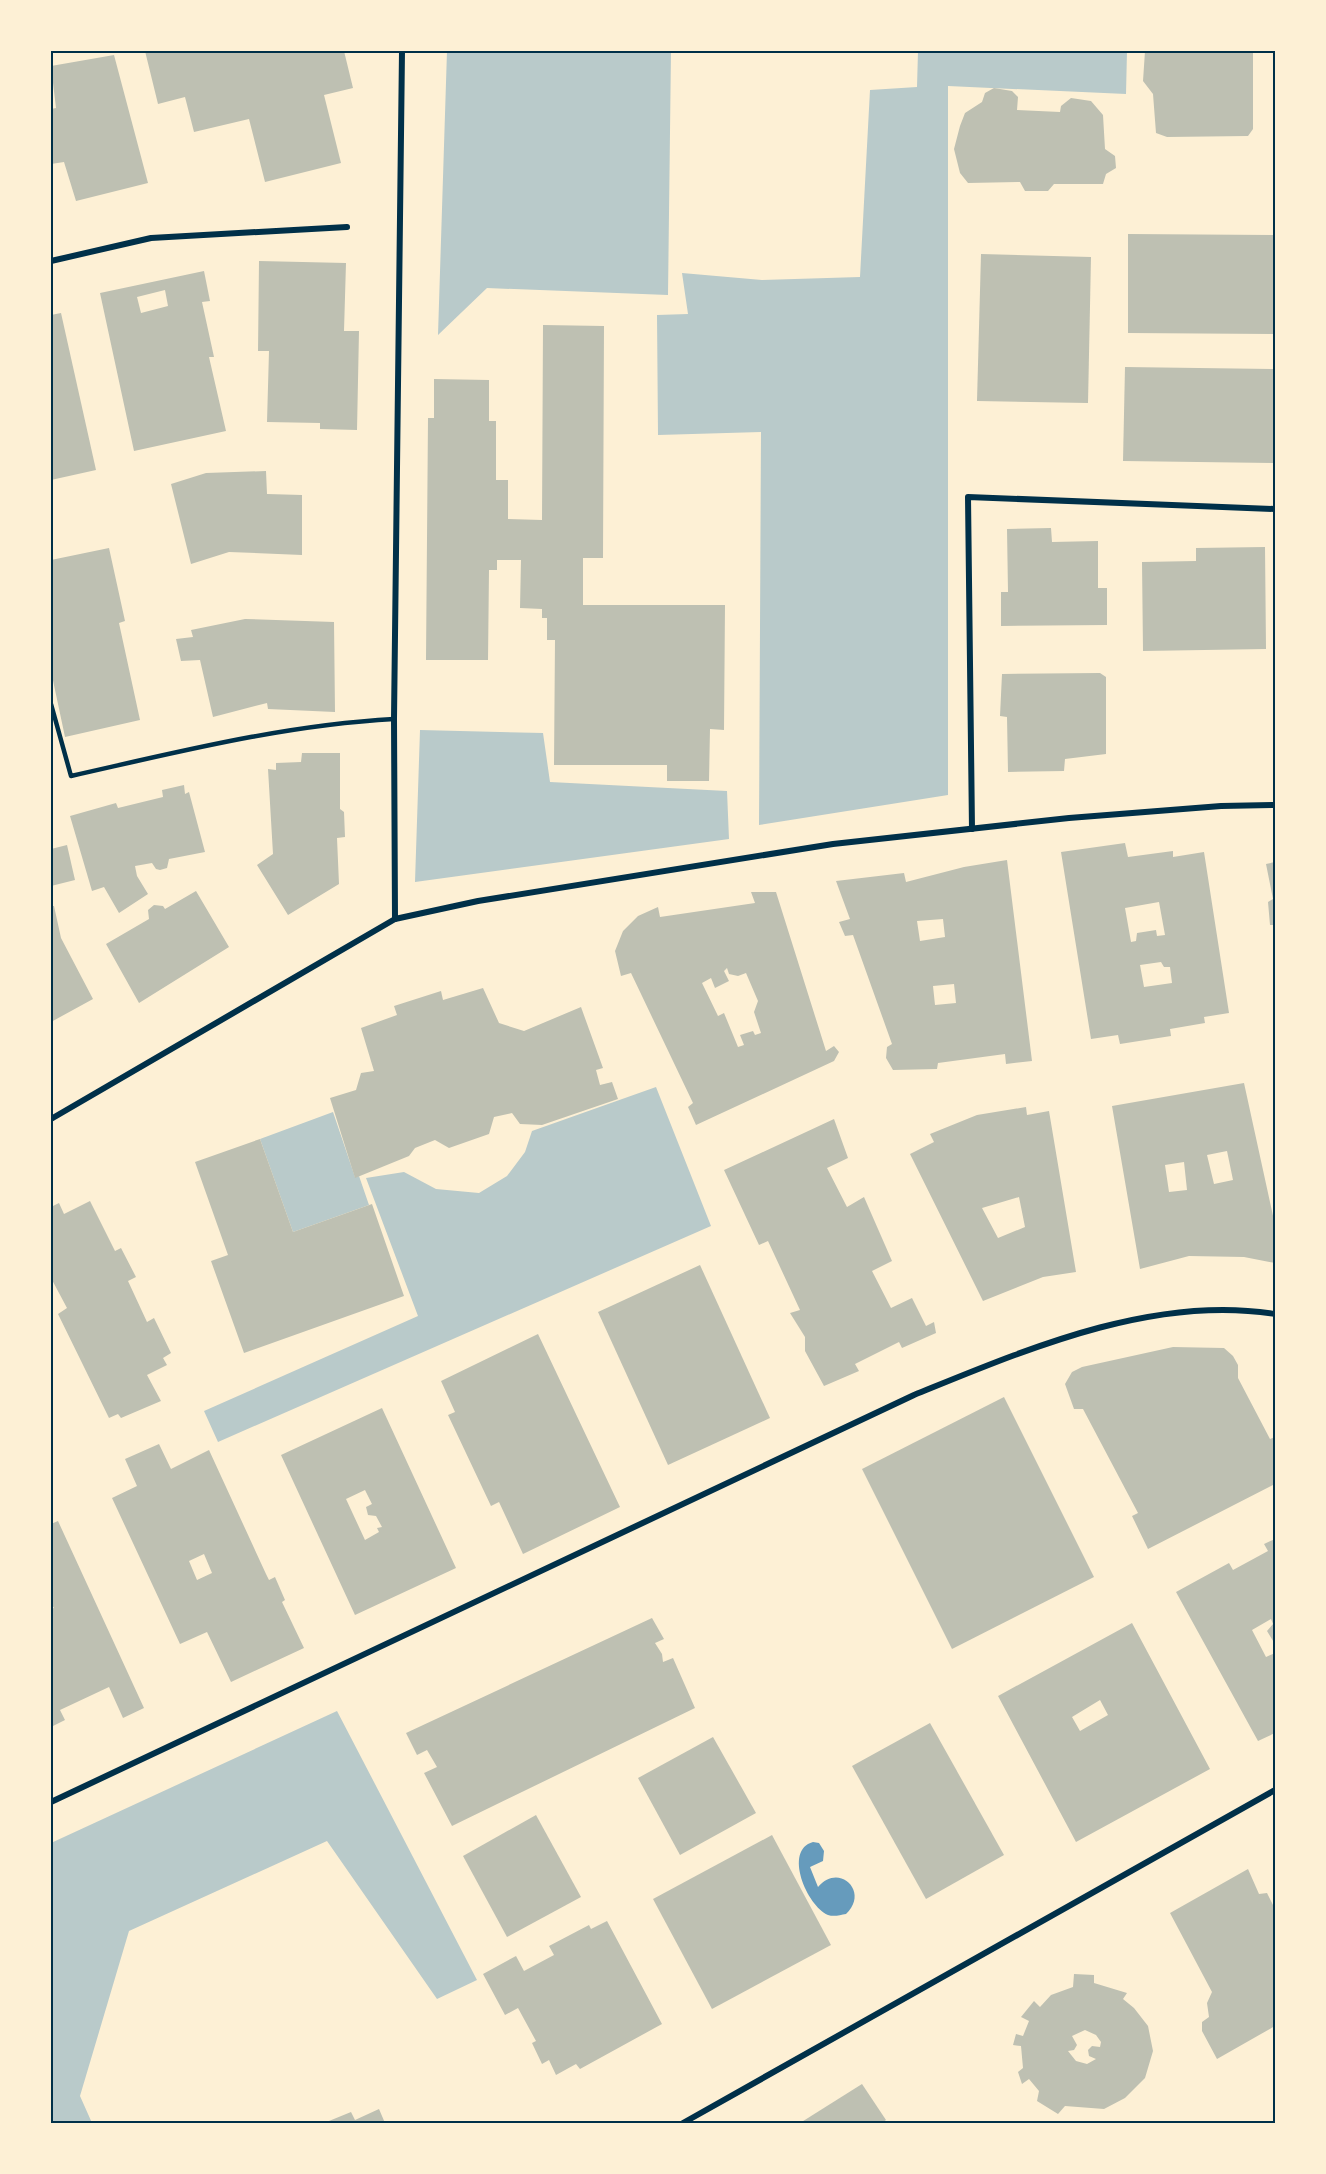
<svg xmlns="http://www.w3.org/2000/svg" width="1326" height="2174" font-family="'Roboto Serif',serif">
	<style>
		.green { fill: #b9caca }
		.water { fill: #669bbc }
		.building { fill: #bec0b2; fill-rule: evenodd }
		.lines { fill: none; stroke-linecap: round; stroke-linejoin: round }
		.service { stroke: #003049; stroke-width: 4.5 }
		.minor { stroke: #003049; stroke-width: 6 }
		.neatline { fill: none; stroke: #003049; stroke-width: 2 }
	</style>
	<rect width="100%" height="100%" fill="#fdf0d5"/>
	<g class="green">
		<path d="M447 51H671L668 295 487 288 438 335Z"/>
		<path d="M918 51H1127L1126 94 948 86V795L759 825 761 432 658 435 657 315 688 314 682 273 762 280 860 277 870 90 917 87Z"/>
		<path d="M420 730 543 733 550 782 727 791 729 839 415 882Z"/>
		<path d="M656 1087 711 1226 218 1442 204 1411 418 1316 366 1178 404 1172 436 1189 479 1193 507 1176 525 1152 532 1131Z"/>
		<path d="M333 1112 355 1177 359 1176 369 1205 293 1232 260 1139Z"/>
		<path d="M337 1711 477 1980 437 1999 327 1841 129 1931 80 2096 92 2123H51V1843Z"/>
	</g>
	<path class="water" d="M813 1842 819 1843 824 1851 823 1861 810 1867 818 1887C839 1862 870 1892 846 1914 840 1915 834 1917 828 1915 807 1906 783 1850 813 1842Z"/>
	<g class="building">
		<path d="M145 51H344L353 88 324 95 341 163 265 182 249 119 194 132 185 97 158 104Z"/>
		<path d="M1145 51H1253V129L1248 136 1167 137 1156 133 1153 94 1143 81Z"/>
		<path d="M114 55 148 183 76 201 64 162 51 164V109L56 108 51 66Z"/>
		<path d="M994 88 1012 91 1018 97 1017 110 1060 112 1061 106 1071 98 1091 101 1103 115 1105 149 1115 156 1116 168 1106 174 1103 184H1054L1048 191H1025L1020 182 968 183 960 173 954 149 960 126 965 113 982 102 985 93Z"/>
		<path d="M1128 234 1275 235V334L1128 333Z"/>
		<path d="M981 254 1091 257 1088 403 977 401Z"/>
		<path d="M259 261 346 263 344 331H359L357 430 320 429V423L267 422 269 351H258Z"/>
		<path d="M204 271 210 301 202 302 214 357H209L226 431 134 451 100 293ZM165 290 168 306 141 313 137 297Z"/>
		<path d="M61 313 96 470 51 480V315Z"/>
		<path d="M543 325 604 326 603 558H583V605H725L724 730 710 729 709 781H667V765H554L555 640H547V618H542V609L520 608 521 560H497V570H489L488 660H426L428 418H434V379L489 380V421H496V480H508V519L542 520Z"/>
		<path d="M1125 367 1274 369 1273 463 1123 461Z"/>
		<path d="M266 471 267 494 302 495V555L229 552 191 564 171 484 206 473Z"/>
		<path d="M1051 528 1052 542 1098 541V588H1107V625L1001 626V592H1008L1007 529Z"/>
		<path d="M1265 547 1266 649 1143 651 1142 562 1196 561V548Z"/>
		<path d="M109 548 125 621 119 623 140 720 65 737 51 671V560Z"/>
		<path d="M245 619 334 622 335 712 268 709 267 703 213 717 200 660 181 661 176 639 193 637 191 630Z"/>
		<path d="M1100 673 1106 677V754L1065 759 1064 771 1008 772 1007 717 1000 716 1002 674Z"/>
		<path d="M302 753H340V809L344 812 345 837 337 838 339 884 288 915 257 865 273 854 268 769 276 770V763L301 762Z"/>
		<path d="M184 785 185 794 189 792 205 852 169 859 167 868 160 870 156 869 152 863 135 866 137 876 148 894 119 913 104 887 92 891 70 816 116 803 118 808 163 797 162 790Z"/>
		<path d="M1125 843 1128 857 1173 851V857L1204 852 1229 1013 1204 1017 1205 1023 1170 1029 1171 1036 1120 1044 1118 1035 1091 1039 1061 852ZM1159 902 1165 935 1157 936 1156 930 1137 933 1136 941 1131 942 1125 908ZM1161 962 1164 967H1170L1172 983 1144 987 1140 965Z"/>
		<path d="M67 845 75 880 51 886V849Z"/>
		<path d="M1007 860 1032 1061 1006 1064 1005 1054 938 1063 937 1069 893 1070 886 1058 887 1047 892 1044 853 935 845 936 839 922 850 919 836 881 904 873 906 882 964 867ZM943 919 945 937 920 941 917 921ZM954 984 956 1003 935 1005 933 986Z"/>
		<path d="M1275 862V925H1270L1268 902 1273 899 1266 864Z"/>
		<path d="M196 891 229 947 139 1003 106 944 149 919 148 910 154 905 163 906 165 909Z"/>
		<path d="M751 892H776L826 1051 834 1046 839 1052 834 1061 696 1125 688 1107 693 1103 631 973 621 976 615 951 623 931 638 916 658 907 660 917 755 903ZM727 968 729 974 738 976 746 973 758 1001 754 1012 761 1033 755 1035 753 1031 740 1035 744 1045 738 1047 724 1013 718 1016 702 983 711 978 715 988 729 981 724 971Z"/>
		<path d="M51 906H54L61 938 93 999 51 1022Z"/>
		<path d="M483 988 499 1023 524 1031 581 1007 603 1068 596 1070 600 1085 612 1082 618 1099 542 1125 520 1124 512 1113 494 1117 489 1134 449 1148 435 1140 415 1148 409 1156 355 1178 330 1098 356 1090 361 1073 374 1071 361 1028 397 1015 394 1006 441 991 443 1000Z"/>
		<path d="M1244 1083 1275 1225V1263L1244 1257 1189 1256 1140 1269 1112 1106ZM1227 1151 1233 1180 1214 1184 1207 1155ZM1184 1162 1187 1190 1169 1192 1165 1165Z"/>
		<path d="M1026 1107 1027 1115 1049 1111 1076 1272 1043 1277 983 1301 910 1154 934 1142 930 1134 977 1115ZM1019 1197 1025 1227 998 1238 982 1208Z"/>
		<path d="M834 1119 848 1158 827 1168 847 1207 864 1197 892 1261 872 1271 891 1308 912 1298 926 1326 934 1322 936 1333 902 1348 899 1342 855 1364 859 1371 824 1386 805 1351V1337L790 1313 800 1310 768 1241 759 1245 724 1170Z"/>
		<path d="M260 1139 293 1232 372 1204 404 1296 244 1353 211 1261 228 1255 195 1162Z"/>
		<path d="M90 1201 115 1251 121 1248 136 1277 128 1281 147 1322 154 1318 171 1353 163 1358 167 1365 147 1375 161 1401 121 1418 118 1414 109 1418 58 1314 67 1308 51 1278V1207L59 1203 64 1214Z"/>
		<path d="M700 1265 770 1418 668 1465 598 1312Z"/>
		<path d="M538 1334 620 1507 523 1554 499 1502 491 1506 448 1415 455 1412 441 1381Z"/>
		<path d="M1173 1347 1224 1348 1233 1356 1238 1365V1378L1270 1439 1275 1437V1484L1148 1549 1132 1516 1138 1513 1083 1409H1074L1065 1384 1072 1372 1082 1367Z"/>
		<path d="M1004 1397 1094 1577 952 1649 862 1469Z"/>
		<path d="M382 1408 456 1568 355 1615 281 1455ZM365 1490 372 1504 366 1507 368 1515 376 1516 382 1527 377 1528 379 1532 365 1540 346 1499Z"/>
		<path d="M159 1444 171 1469 209 1450 266 1574 269 1580 275 1577 285 1600 282 1602 304 1648 231 1682 207 1632 180 1644 112 1498 137 1486 125 1459ZM204 1554 212 1573 197 1580 189 1561Z"/>
		<path d="M58 1521 144 1708 123 1718 109 1687 60 1710 65 1720 51 1727V1609L54 1608 51 1603V1524Z"/>
		<path d="M1275 1539V1644L1267 1631 1273 1624 1271 1619 1252 1630 1266 1657 1275 1653V1733L1258 1741 1176 1592 1229 1563 1233 1570 1268 1551 1264 1544Z"/>
		<path d="M652 1618 664 1639 655 1643 662 1654 663 1662 673 1658 695 1708 452 1826 424 1773 437 1767 427 1750 417 1755 406 1733Z"/>
		<path d="M1132 1623 1210 1769 1076 1842 998 1696ZM1100 1700 1108 1715 1080 1731 1072 1717Z"/>
		<path d="M930 1723 1004 1855 926 1899 852 1766Z"/>
		<path d="M713 1737 756 1813 680 1855 638 1778Z"/>
		<path d="M536 1815 581 1897 507 1937 463 1856Z"/>
		<path d="M772 1835 831 1945 712 2009 653 1899Z"/>
		<path d="M1248 1869 1259 1894 1267 1893 1275 1909V2026L1217 2059 1202 2031V2022L1209 2017 1207 2003 1212 1992 1170 1913Z"/>
		<path d="M607 1921 662 2024 580 2069 576 2064 556 2075 549 2060 542 2064 532 2043 536 2041 518 2008 505 2015 483 1974 516 1956 524 1971 554 1955 549 1946 589 1925 591 1929Z"/>
		<path d="M1074 1974 1094 1975V1983L1127 1993 1123 1999 1134 2008 1148 2026 1153 2051 1145 2078 1125 2098 1104 2109 1065 2106 1058 2114 1037 2101 1039 2091 1029 2079 1022 2084 1018 2072 1023 2068 1021 2046 1013 2045 1016 2034 1023 2036 1029 2021 1021 2017 1034 2001 1040 2007 1051 1995 1073 1987ZM1085 2030 1096 2035 1101 2042 1100 2047 1092 2046 1088 2050 1089 2056 1096 2059 1087 2064 1076 2061 1068 2051 1074 2050 1077 2045 1072 2036Z"/>
		<path d="M862 2084 886 2120 882 2123H800Z"/>
		<path d="M379 2109 385 2123H324L351 2112 355 2120Z"/>
	</g>
	<g class="lines">
		<path class="service" d="M51 704 71 776C178 752 284 725 394 719"/>
		<g class="minor">
			<path d="M51 261 151 238 347 227"/>
			<path d="M972 829 968 497 1275 509"/>
			<path d="M395 919 394 719 402 51"/>
			<path d="M51 1119 395 919 478 901 833 844 1069 818 1221 806 1275 805"/>
			<path d="M51 1802 914 1395C1025 1350 1153 1294 1275 1314"/>
			<path d="M683 2123 1275 1790"/>
		</g>
	</g>
	<rect width="1326" height="2174" fill="none" stroke="#fdf0d5" stroke-width="105"/>
	<rect x="52" y="52" width="1222" height="2070" class="neatline"/>
</svg>
